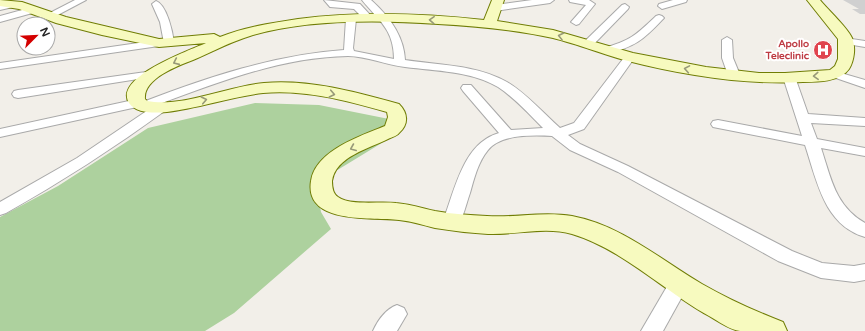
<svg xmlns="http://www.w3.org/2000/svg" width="865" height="331" font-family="'Varela Round',sans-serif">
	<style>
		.religious { fill: #d0d0d0 }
		.forest { fill: #add19e }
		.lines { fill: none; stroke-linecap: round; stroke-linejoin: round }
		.street-casing { stroke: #a9a9a9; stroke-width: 2 }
		.secondary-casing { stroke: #707d05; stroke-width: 2 }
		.street { fill: #fff; fill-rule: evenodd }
		.secondary { fill: #f7fabf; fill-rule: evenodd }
		.oneway { stroke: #979978 }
		.labels { text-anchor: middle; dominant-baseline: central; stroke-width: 4; stroke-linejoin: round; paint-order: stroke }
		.far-health-label { font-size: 10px; font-weight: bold; fill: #be3a42; stroke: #fff; text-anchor: end }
	</style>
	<rect width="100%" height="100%" fill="#f2efe9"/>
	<path class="religious" d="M843 0H865V14H860L852 9H859Z"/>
	<path class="forest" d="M255 103 319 105 389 119 395 133 385 141 326 177 318 195 321 212 331 229 234 313 205 331H0V217L58 186 148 128Z"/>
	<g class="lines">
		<g class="street-casing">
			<g id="street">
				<path d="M75 0H86L52 18H46L44 16Z"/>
				<path d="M324 0 360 4 373 18 371 20H365L354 9 330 7Z"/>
				<path d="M362 0H371C389 16 404 36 405 60 439 65 477 65 507 82 527 94 543 113 560 128L574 123 626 55H634L635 57 584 129 568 135 580 144 628 166 792 251 822 263 854 266 865 264V280L854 282 821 278 778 261 618 172 570 150 552 136C533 135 501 134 488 150 478 162 474 179 470 193 466 204 464 216 458 225L452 227 446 225 443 221C455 190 463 143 499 133L463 91 461 88 463 85H471L511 130 543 128C529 114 515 98 498 87 471 71 436 71 405 67 387 65 366 56 348 56 284 57 221 81 162 103L166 104 167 107 166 110C114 148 61 182 6 213L0 215V202L77 158 154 106 143 110 137 107 0 137V129L138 99 143 102C208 77 274 55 344 50L346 19 351 16 356 19 353 48 354 51 394 59C394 29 378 20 362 0Z"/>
				<path d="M532 0H554L550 3 495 11 491 8 495 5Z"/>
				<path d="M569 0H589L595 4 579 24 576 25 571 22 586 5 570 2Z"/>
				<path d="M673 0H687L686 2 662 9 658 6 659 4Z"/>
				<path d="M156 1C167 5 173 33 174 43L173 45 169 46 164 43 159 46 0 69V63L159 40 164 43 160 22 152 4Z"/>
				<path d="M10 2 13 3 14 5 13 7 0 10V4Z"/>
				<path d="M625 4 629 7 628 9 592 46H584L583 44 584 42 622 5Z"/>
				<path d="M33 7 38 10 36 12 0 22V16Z"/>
				<path d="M659 15 662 16 664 18 662 20C644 39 634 48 607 53L602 50 603 48C630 41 636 35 656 16Z"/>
				<path d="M727 37 732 40 733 58 740 75 738 77H730L728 75 722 58V40Z"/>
				<path d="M845 38 865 41V47L841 43 840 41 841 39Z"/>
				<path d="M153 71 157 72 159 74 157 76 18 98 14 97 12 94 14 91 18 90Z"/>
				<path d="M834 71 865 80V88L830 76 828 74 830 72Z"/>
				<path d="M789 74 793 75 795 77 808 114 865 118V126L811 123 817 139 865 148V156L821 148C831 178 835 206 865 223V237C824 225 817 181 805 145L718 128 713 127 711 124 713 121 718 120 802 136 783 77 785 75Z"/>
				<path d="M679 276 686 278 689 284 663 331H641L672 278Z"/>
				<path d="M397 305 404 308 407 314 397 331H373C378 320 386 309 397 305Z"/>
			</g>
		</g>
		<g class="secondary-casing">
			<path id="secondary" d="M0 0 22 2 66 17 159 39 214 34 220 37C245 27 271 23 298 19 360 11 422 13 484 20L492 0H504L497 21 553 30 633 53 706 67 759 73H785L830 70 835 66 838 59V39L807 0H820C828 10 847 27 852 38 856 47 854 61 849 69 840 82 817 82 803 82 743 85 682 75 624 60 600 53 577 44 553 38 515 30 476 26 438 24 381 20 305 19 250 36 230 42 212 52 193 60 177 66 143 79 145 99L147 101C182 108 228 86 264 83 309 79 356 92 399 104 408 113 409 124 399 133 397 136 392 137 388 139 370 148 335 157 332 181 332 187 333 194 338 197 351 206 380 201 396 203 409 204 422 208 435 211 452 214 469 215 487 216 515 218 543 211 572 216 621 225 661 260 702 284 728 299 755 311 783 322L787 331C772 331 755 331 740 331 730 330 718 321 709 316 664 291 622 249 572 234 545 226 516 235 488 234 471 233 453 231 435 228 423 225 411 221 399 220 372 217 304 225 311 181 315 151 360 136 385 126L388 117 387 112C348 101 304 89 263 93 231 97 199 108 167 112 155 113 137 114 129 103 113 77 191 50 206 43L159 47 102 35 56 23 19 9 0 6Z"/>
		</g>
		<use href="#street" class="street"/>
		<use href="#secondary" class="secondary"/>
	</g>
	<defs><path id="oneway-chevron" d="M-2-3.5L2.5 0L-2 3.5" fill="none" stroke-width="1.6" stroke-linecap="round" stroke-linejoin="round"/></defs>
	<g class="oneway">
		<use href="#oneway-chevron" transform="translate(432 20) rotate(-177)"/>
		<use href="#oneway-chevron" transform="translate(561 36) rotate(-166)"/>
		<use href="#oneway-chevron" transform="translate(176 62) rotate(156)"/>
		<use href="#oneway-chevron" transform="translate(687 69) rotate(-170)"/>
		<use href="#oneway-chevron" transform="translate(816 76) rotate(177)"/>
		<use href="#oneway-chevron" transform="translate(332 94) rotate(12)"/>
		<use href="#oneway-chevron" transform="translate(204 100) rotate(-12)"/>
		<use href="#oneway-chevron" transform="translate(353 148) rotate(157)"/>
	</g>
	<defs>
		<g id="hospital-disc" transform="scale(1)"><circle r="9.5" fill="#e0444e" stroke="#fff"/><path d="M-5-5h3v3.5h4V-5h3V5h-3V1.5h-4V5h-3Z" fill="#fff"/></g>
	</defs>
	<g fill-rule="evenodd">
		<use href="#hospital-disc" x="823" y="50"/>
	</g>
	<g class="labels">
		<g class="far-health-label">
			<text x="809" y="44">Apollo<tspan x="809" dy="12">Teleclinic</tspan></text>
		</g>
	</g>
	<g transform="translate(36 36) rotate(66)"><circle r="19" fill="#ffffff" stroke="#a7a7a7"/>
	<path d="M0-3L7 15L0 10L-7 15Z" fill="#d40000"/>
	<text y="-6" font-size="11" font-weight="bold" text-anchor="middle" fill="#222222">N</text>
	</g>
</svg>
